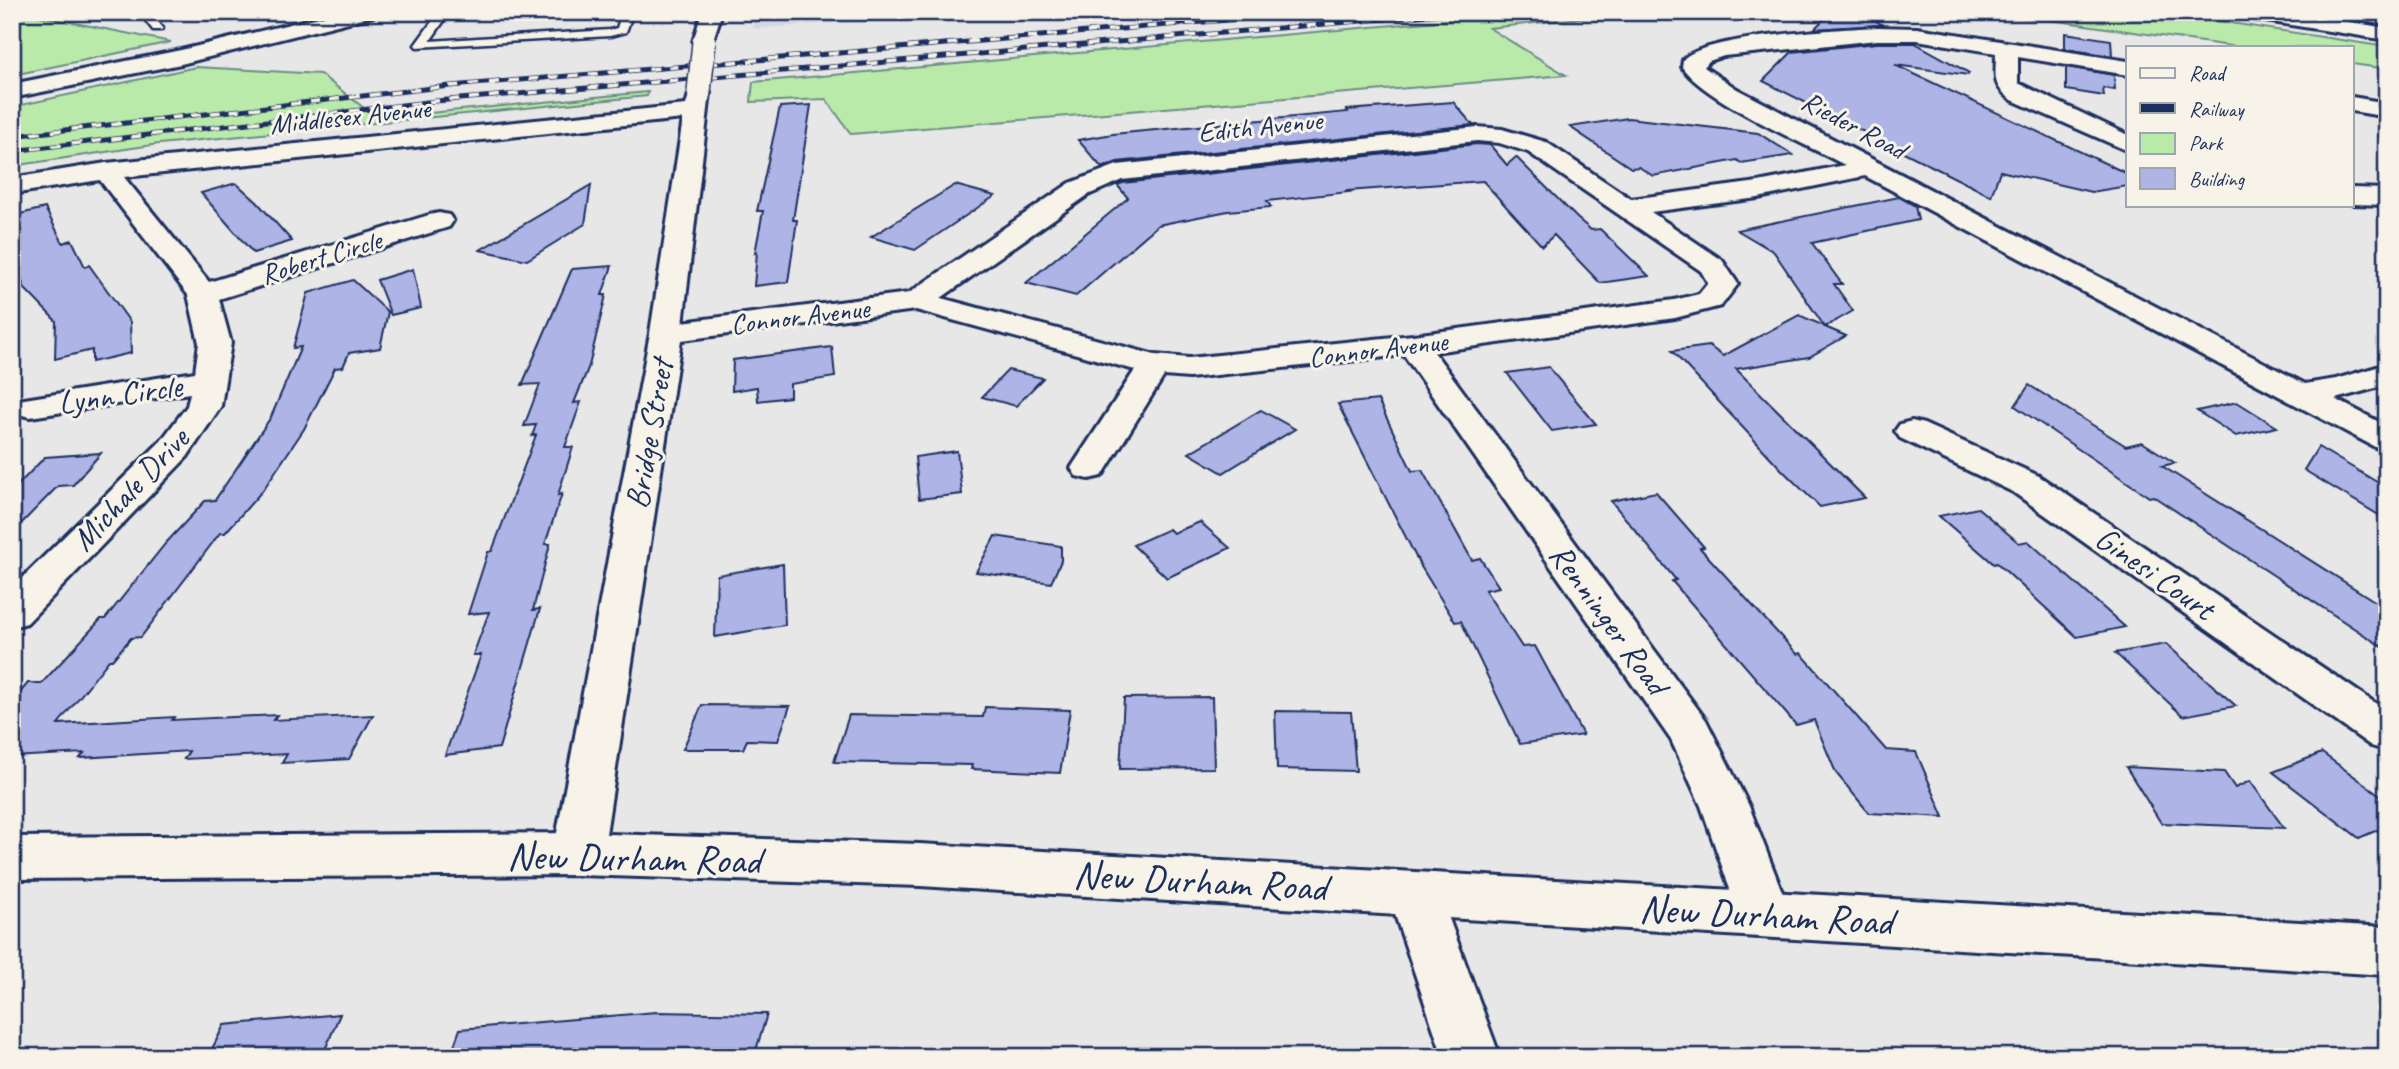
<svg xmlns="http://www.w3.org/2000/svg" width="2399" height="1069" font-family="Caveat,sans-serif">
	<style>
		.built { fill: #d7d8e7 }
		.green { fill: #baeaa9; stroke: #6a8c84; stroke-width: 2 }
		.building { fill: #aeb5e6; stroke: #1b2f5e; stroke-width: 2 }
		.lines { fill: none; stroke-linecap: round; stroke-linejoin: round }
		.service-casing { stroke: #1b2f5e; stroke-width: 5 }
		.minor-casing { stroke: #1b2f5e; stroke-width: 6 }
		.tertiary-casing { stroke: #1b2f5e; stroke-width: 6 }
		.secondary-casing { stroke: #1b2f5e; stroke-width: 6 }
		.motorway-casing { stroke: #1b2f5e; stroke-width: 6 }
		.service { fill: #f7f3e8; fill-rule: evenodd }
		.minor { fill: #f7f3e8; fill-rule: evenodd }
		.tertiary { fill: #f7f3e8; fill-rule: evenodd }
		.secondary { fill: #f7f3e8; fill-rule: evenodd }
		.motorway { fill: #f7f3e8; fill-rule: evenodd }
		.rail-casing { stroke: #1b2f5e; stroke-width: 5 }
		.rail { stroke: #f7f3e8; stroke-width: 3.5; stroke-dasharray: 10; stroke-linecap: butt }
		.tertiary-bridge-casing { stroke: #1b2f5e; stroke-width: 26; stroke-linecap: butt }
		.tertiary-bridge { stroke: #f7f3e8; stroke-width: 23 }
		.labels { text-anchor: middle; dominant-baseline: central; stroke-width: 6; stroke-linejoin: round; paint-order: stroke }
		.far-street-label { font-size: 28px; fill: #1b2f5e; stroke: #f7f3e8 }
		.street-label { font-size: 33px; fill: #1b2f5e; stroke: #f7f3e8 }
		.near-street-label { font-size: 40px; fill: #1b2f5e; stroke: #f7f3e8 }
	</style>
	<rect width="100%" height="100%" fill="#e8e7e8"/>
	<filter id="ink" filterUnits="userSpaceOnUse"><feTurbulence type="fractalNoise" baseFrequency=".0143" numOctaves="2"/><feDisplacementMap in="SourceGraphic" scale="14" xChannelSelector="R" yChannelSelector="G"/><feConvolveMatrix kernelMatrix="1 2 1 2 8 2 1 2 1" color-interpolation-filters="sRGB"/></filter>
	<g filter="url(#ink)">
		<path class="built" d="M755 12H975L753 29Z"/>
		<g class="green">
			<path d="M12 12H20L171 42 13 75Z"/>
			<path d="M1539 12H1637L1489 28 1566 75 851 134 826 99 751 102 753 82Z"/>
			<path d="M1949 12H2159L2387 47V69L2352 64V47H2237L2051 20Z"/>
			<path d="M196 67 320 74 377 118 648 92 647 96 159 144 12 166V107Z"/>
		</g>
		<g class="building">
			<path d="M1831 12H1861L1883 25 1814 29Z"/>
			<path d="M2065 33 2111 40 2112 56 2065 49Z"/>
			<path d="M1877 43H1915L1969 73 1968 75 1895 65 2128 174V186L2091 192 2000 171 1991 196 1763 81 1792 52Z"/>
			<path d="M2066 67 2114 75 2115 90 2103 88 2104 96 2066 90Z"/>
			<path d="M1453 102 1473 125 1117 162 1102 168 1078 140 1113 134 1348 112 1347 110Z"/>
			<path d="M811 105 793 220H797L788 282 754 286 757 252 755 253 763 211H757L780 107Z"/>
			<path d="M1628 118 1758 133 1793 155 1741 163 1737 160 1653 176 1639 167 1631 168 1570 127Z"/>
			<path d="M1477 144 1490 145 1507 165 1516 157 1577 218 1591 230 1600 229 1649 276 1600 283 1554 235 1542 246 1483 181 1347 191 1349 192 1267 201 1271 207 1228 211 1158 225 1076 296 1026 283 1128 198 1117 185 1123 183Z"/>
			<path d="M236 183 257 202 292 241 253 253 201 193Z"/>
			<path d="M591 185 585 224 527 260 480 250Z"/>
			<path d="M955 185 995 196 915 250 871 237Z"/>
			<path d="M1899 197 1915 206 1918 220 1812 243 1842 284H1834L1853 311 1825 327 1846 336 1809 357 1736 369 1865 498 1820 507 1783 471 1672 351 1709 346 1723 356 1799 315 1824 326 1774 252 1737 230Z"/>
			<path d="M45 208 63 243 72 240 85 267 89 265 130 322 131 353 92 362V350L55 359 56 321 25 289 12 259V216Z"/>
			<path d="M612 266 602 295H606L589 366 574 403 581 402 565 447H573L558 495 562 494 545 544H550L533 610 540 609 499 748 445 755 481 655H473L489 612 468 614 488 552 492 551 536 435 532 436 536 425 524 426 540 384 522 385 572 269Z"/>
			<path d="M413 269 421 308 391 315 377 280Z"/>
			<path d="M353 280 388 312 380 348 349 353 343 367 335 368 304 429 263 490 225 533H220L141 637 131 638 112 660H109L58 724 174 717 172 720 277 715 273 720 373 715 349 759 282 763 287 754 184 759 189 751 80 758 84 753 12 757V702L28 683H42L101 619H105L165 544 205 501 215 500 271 417 301 347 293 348 308 293Z"/>
			<path d="M832 347 835 377 790 384V397L758 401 757 387 732 391 733 360Z"/>
			<path d="M1549 367 1554 374 1596 424 1552 431 1507 373Z"/>
			<path d="M1008 370 1043 378 1016 406 982 397Z"/>
			<path d="M2029 385 2126 446 2142 442 2175 463 2162 466 2387 609V650L2153 496 2149 497 2015 406Z"/>
			<path d="M1378 400 1412 471 1422 470 1472 560 1480 558 1499 587 1485 590 1522 647 1535 646 1583 735 1520 744 1461 621 1455 622 1420 565 1338 404Z"/>
			<path d="M2237 402 2277 427 2236 436 2197 411Z"/>
			<path d="M1261 410 1295 429 1223 473 1189 453Z"/>
			<path d="M2318 447 2387 488V520L2304 470Z"/>
			<path d="M957 451 962 494 919 499 915 457Z"/>
			<path d="M101 453 73 485 58 486 12 533V491L45 457Z"/>
			<path d="M1656 492 1704 547 1700 548 1797 654 1801 653 1886 750 1916 752 1944 817 1869 813 1836 773 1814 720 1796 725 1672 581 1676 580 1611 501Z"/>
			<path d="M1978 508 2019 543 2028 541 2125 627 2077 637 1997 563 1994 564 1939 516Z"/>
			<path d="M1200 522 1230 548 1167 578 1133 545 1169 529 1173 533Z"/>
			<path d="M995 536 1061 546V561L1051 583 976 572Z"/>
			<path d="M783 564 785 625 715 637 717 575Z"/>
			<path d="M2166 644 2236 706 2183 716 2115 653Z"/>
			<path d="M1212 697 1214 768 1120 769 1124 698Z"/>
			<path d="M702 705 790 706 778 741 747 740 743 749H683Z"/>
			<path d="M985 707 1070 710 1060 773 971 769 972 765 834 762 849 715 983 717Z"/>
			<path d="M1275 711 1351 712 1356 771 1277 769Z"/>
			<path d="M2322 753 2387 800V826L2359 838 2273 772Z"/>
			<path d="M2126 767 2224 772 2235 788 2250 781 2284 828 2161 823Z"/>
			<path d="M656 1012 767 1014 754 1057H450L460 1029Z"/>
			<path d="M340 1014 322 1057H208L224 1025Z"/>
		</g>
		<g class="lines">
			<g class="service-casing">
				<g id="service">
					<path d="M139 12H150L163 28 161 30H153Z"/>
					<path d="M439 12H450L430 41 610 30 617 28 622 12H633L626 32 610 36 417 47 415 45Z"/>
				</g>
			</g>
			<g class="minor-casing">
				<g id="minor">
					<path d="M1877 27 1917 28 2128 61V75L2018 57V83L2128 135V151L2012 100C1991 85 1996 77 1996 53L1917 40H1877L1724 56 1709 61 1704 67 1737 89 2305 384 2336 379 2387 364V385L2335 399 2387 426V450L2375 447 1865 176 1758 198 1651 212 1722 260 1738 284 1721 306 1675 318 1434 352 1706 720 1749 806 1791 915 1783 931 1765 937 1747 931 1739 915 1701 806 1671 740 1404 355 1189 378 1164 376 1102 476 1089 479 1076 476 1071 468 1135 370 916 310 666 342 655 340 650 333 655 326 666 324 909 293 1070 183 1117 165 1477 127 1502 129 1546 142 1631 199 1758 182 1845 165C1805 144 1704 100 1682 67L1683 60C1700 36 1844 29 1877 27ZM1477 141 1499 143 1528 152 1701 271 1708 283 1699 294 1674 300 1413 335 1189 358 1155 355 941 298 1088 195 1122 180Z"/>
					<path d="M2352 97 2387 103V117L2352 111Z"/>
					<path d="M106 163 115 166 209 282 429 215 439 213 449 215 453 221 449 227 219 299 231 343 221 406 187 457 27 623 12 627V588L161 441 187 406 190 393 30 417 18 414 13 407 18 400 195 372 199 343 188 295 93 171 97 166Z"/>
					<path d="M2352 188 2387 189V205L2352 204Z"/>
					<path d="M1912 421 1924 424 2039 476 2387 711V751L2371 746 2013 492 1900 438 1895 431 1900 424Z"/>
					<path d="M1414 872 1432 879 1440 894 1500 1057H1443L1388 894 1396 879Z"/>
				</g>
			</g>
			<g class="tertiary-casing">
				<g id="tertiary">
					<path d="M340 12H376L373 16 181 64 12 98V84L181 50Z"/>
					<path d="M702 12H722L711 46H697L693 42Z"/>
					<path d="M699 85 707 87 710 92 682 333 603 854 596 869 578 875 560 869 553 854 650 333 683 119 106 179 12 194V178L106 163 686 105 691 87Z"/>
				</g>
			</g>
			<g class="secondary-casing">
				<path id="secondary" d="M578 833 920 844 2387 927V975L920 886 578 875 12 879V837Z"/>
			</g>
			<g class="motorway-casing">
				<path id="motorway" d="M2236 12H2287L2387 28V40L2246 18Z"/>
			</g>
			<use href="#service" class="service"/>
			<use href="#minor" class="minor"/>
			<use href="#tertiary" class="tertiary"/>
			<use href="#secondary" class="secondary"/>
			<use href="#motorway" class="motorway"/>
			<g class="rail-casing">
				<g id="rail">
					<path d="M12 136 450 86 1322 12"/>
					<path d="M12 151 436 101 1465 12"/>
				</g>
			</g>
			<use href="#rail" class="rail"/>
			<g class="tertiary-bridge-casing">
				<path id="tertiary-bridge" d="M699 92 704 42"/>
			</g>
			<use href="#tertiary-bridge" class="tertiary-bridge"/>
		</g>
	</g>
	<g class="labels">
		<g class="far-street-label">
			<text transform="translate(350 116) rotate(-6)">Middlesex Avenue</text>
			<text transform="translate(1854 125) rotate(28)">Rieder Road</text>
			<text transform="translate(1260 126) rotate(-6)">Edith Avenue</text>
			<text transform="translate(321 257) rotate(-17)">Robert Circle</text>
			<text transform="translate(800 316) rotate(-7)">Connor Avenue</text>
			<text transform="translate(1378 349) rotate(-7)">Connor Avenue</text>
		</g>
		<g class="street-label">
			<text transform="translate(120 394) rotate(-8)">Lynn Circle</text>
			<text transform="translate(649 434) rotate(-80)">Bridge Street</text>
			<text transform="translate(130 489) rotate(-47)">Michale Drive</text>
			<text transform="translate(2155 573) rotate(35)">Ginesi Court</text>
			<text transform="translate(1609 619) rotate(54)">Renninger Road</text>
		</g>
		<g class="near-street-label">
			<text transform="translate(634 858) rotate(1)">New Durham Road</text>
			<text transform="translate(1200 881) rotate(3)">New Durham Road</text>
			<text transform="translate(1766 915) rotate(3)">New Durham Road</text>
		</g>
	</g>
	<rect width="2399" height="1069" fill="none" stroke="#f7f3e8" stroke-width="42"/>
	<rect x="21" y="21" width="2357" height="1027" fill="none" stroke="#1b2f5e" stroke-width="2.5" filter="url(#ink)"/>
	<rect x="2126" y="46" width="228" height="161" fill="#f7f3e8" stroke="#9fa5b1" stroke-width="2"/>
	<rect x="2140" y="68" width="35" height="10" fill="#f7f3e8" stroke="#9fa5b1" stroke-width="2"/>
	<text x="2189" y="80" font-size="21" fill="#1b2f5e">Road</text>
	<rect x="2140" y="103" width="35" height="10" fill="#1b2f5e" stroke="#9fa5b1" stroke-width="2"/>
	<text x="2189" y="116" font-size="21" fill="#1b2f5e">Railway</text>
	<rect x="2140" y="133" width="35" height="21" fill="#baeaa9" stroke="#9fa5b1" stroke-width="2"/>
	<text x="2189" y="150" font-size="21" fill="#1b2f5e">Park</text>
	<rect x="2140" y="168" width="35" height="21" fill="#aeb5e6" stroke="#9fa5b1" stroke-width="2"/>
	<text x="2189" y="186" font-size="21" fill="#1b2f5e">Building</text>
</svg>
